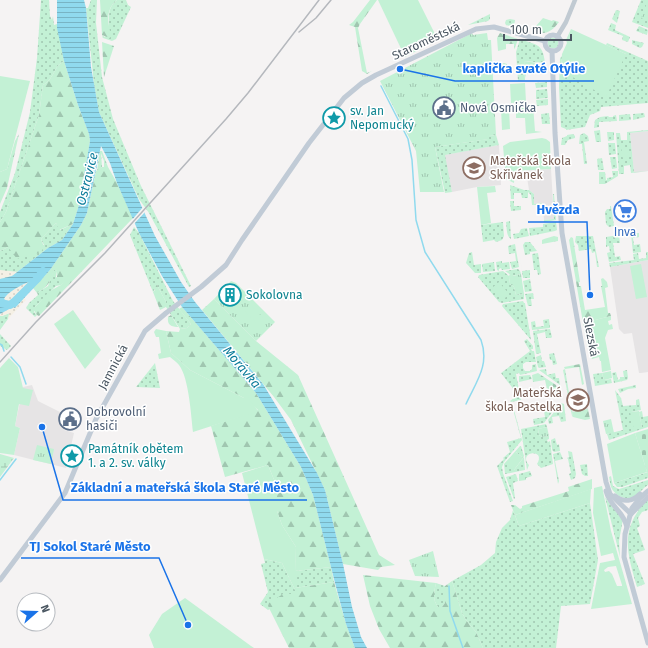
<svg xmlns="http://www.w3.org/2000/svg" width="648" height="648" font-family="'Fira Sans',sans-serif">
	<style>
		.education { fill: #e6e4e5 }
		.grass { fill: url(#grass-dots) }
		.forest { fill: url(#forest-firs) }
		.wetland { fill: url(#wetland-marsh) }
		.sand { fill: url(#sand-dots) }
		.cemetery { fill: url(#cemetery-stones) }
		.park { fill: url(#park-tufts) }
		.garden { fill: #c3f1d5; fill-rule: evenodd }
		.water { fill: url(#water-rules); fill-rule: evenodd }
		.pier { fill: #f5f3f3 }
		.lines { fill: none; stroke-linecap: round; stroke-linejoin: round }
		.stream { stroke: #90daee; stroke-width: 1.5 }
		.river { stroke: #90daee; stroke-width: 8 }
		.tertiary { stroke: #c1cad2; stroke-width: 4.5 }
		.secondary { stroke: #c1cbd6; stroke-width: 5 }
		.rail { stroke: #b5b8bd; stroke-width: 1.5 }
		.labels { text-anchor: middle; dominant-baseline: central; stroke-width: 3; stroke-linejoin: round; paint-order: stroke }
		.street-label { font-size: 12px; fill: #4a5661; stroke: #fff }
		.service-label { font-size: 12px; fill: #4e5e75; stroke: #fff; text-anchor: start }
		.culture-label { font-size: 12px; fill: #0d838f; stroke: #fff; text-anchor: start }
		.education-label { font-size: 12px; fill: #785e54; stroke: #fff; text-anchor: start }
		.shop-label { font-size: 12px; fill: #366cbe; stroke: #fff }
		.water-label { font-size: 13px; font-style: italic; fill: #0c7c9b; stroke: #fff }
		.leader { fill: none; stroke: #1a73e8; stroke-width: 1.5 }
		.callout-dot { fill: #1a73e8; stroke: #fff; stroke-width: 1.5 }
		.callout-label { font-size: 13px; text-anchor: middle; font-weight: bold; fill: #1a73e8; stroke: #fff; stroke-width: 3; stroke-linejoin: round; paint-order: stroke }
	</style>
	<defs>
		<pattern id="grass-dots" width="8" height="8" patternUnits="userSpaceOnUse"><rect width="8" height="8" fill="#c3f1d5"/><path d="M2 2h.1M6 6h.1" fill="none" stroke="#a0c6b0" stroke-width="1.8" stroke-linecap="round"/></pattern>
		<pattern id="forest-firs" width="22" height="20" patternUnits="userSpaceOnUse"><rect width="22" height="20" fill="#c3f1d5"/><path d="M5 1l3.5 6h-7zM16 11l3.5 6h-7z" fill="#a0c6b0"/></pattern>
		<pattern id="wetland-marsh" width="20" height="14" patternUnits="userSpaceOnUse"><rect width="20" height="14" fill="#c3f1d5"/><path d="M1 5h8M5 5V1M11 12h8M15 12V8" fill="none" stroke="#a0c6b0"/></pattern>
		<pattern id="sand-dots" width="8" height="8" patternUnits="userSpaceOnUse"><rect width="8" height="8" fill="#f5f0e5"/><path d="M2 2h.1M6 6h.1" fill="none" stroke="#d4d0c7" stroke-width="1.8" stroke-linecap="round"/></pattern>
		<pattern id="cemetery-stones" width="16" height="16" patternUnits="userSpaceOnUse"><rect width="16" height="16" fill="#c3f1d5"/><path d="M2 7V4a2 2 0 0 1 4 0v3zM10 15v-3a2 2 0 0 1 4 0v3z" fill="#a0c6b0"/></pattern>
		<pattern id="park-tufts" width="24" height="20" patternUnits="userSpaceOnUse"><rect width="24" height="20" fill="#c3f1d5"/><path d="M3 7l-1-3M5 7V3M7 7l1-3M15 17l-1-3M17 17v-4M19 17l1-3" fill="none" stroke="#a0c6b0"/></pattern>
		<pattern id="water-rules" width="6" height="5" patternUnits="userSpaceOnUse"><rect width="6" height="5" fill="#90daee"/><path d="M0 2.5h6" fill="none" stroke="#78b4c4"/></pattern>
	</defs>
	<rect width="100%" height="100%" fill="#f5f3f3"/>
	<g class="education">
		<path d="M648 131V171L634 173 630 133Z"/>
		<path d="M499 145 501 185 477 187 452 192 444 155Z"/>
		<path d="M551 169 554 219 544 220 543 204H534V194L529 190 526 171Z"/>
		<path d="M648 260V372L641 373H639L632 333 624 334 619 329 610 267Z"/>
		<path d="M32 385 38 401 64 414H69L63 422 67 425 64 430 74 433 66 468 14 455 20 428 15 426 23 387Z"/>
		<path d="M585 389 588 409 572 412 569 392Z"/>
	</g>
	<g class="grass">
		<path d="M41 0H49L50 16 52 20 53 16 54 25 57 24 64 61C53 67 55 78 43 85L39 115 6 212 0 222V212L15 173 30 112 37 58Z"/>
		<path d="M91 0H97L96 23 102 77 113 119 141 186 191 286 189 287 149 213 139 199 99 112 94 84 86 8H88Z"/>
		<path d="M117 0H126L128 5 131 7 116 39 112 41 103 38 102 35 105 37C107 33 109 28 109 24 109 13 108 8 117 0Z"/>
		<path d="M641 0H648V28L632 22Z"/>
		<path d="M616 10 620 11 617 23 612 19Z"/>
		<path d="M490 14V19L488 21 468 25Z"/>
		<path d="M510 19 515 20 514 27 506 25 505 23 506 20Z"/>
		<path d="M611 23 616 25 615 30 630 37 628 42 622 40 623 36 608 30Z"/>
		<path d="M639 26 648 30 647 35 636 31Z"/>
		<circle cx="553" cy="43" r="5.5"/>
		<path d="M520 39C536 45 543 43 545 63L524 61 525 80 518 81 516 52Z"/>
		<path d="M632 40 644 43 642 47 640 48 632 44Z"/>
		<path d="M607 43 648 61V103L601 107 600 111 590 115 585 127 566 130V129L561 127 559 87 560 58 562 56 561 70 626 54 606 45Z"/>
		<path d="M504 63 507 64 508 73 499 74 498 64Z"/>
		<path d="M547 82V87L536 88 535 83Z"/>
		<path d="M547 89 548 98 536 99V90Z"/>
		<path d="M548 99V105L537 106 536 100Z"/>
		<path d="M549 113 550 124H542L541 114Z"/>
		<path d="M644 113 645 117 633 120V114Z"/>
		<path d="M630 114 631 120 619 121V115Z"/>
		<path d="M616 115 617 121 599 122V127L594 128 595 120 600 117 608 116 609 117H613V116Z"/>
		<path d="M600 130 601 142H596L594 131Z"/>
		<path d="M648 130V131L630 133 634 172 648 171 631 173 630 165 624 166V174H619L616 133H620L621 140H627V132Z"/>
		<path d="M607 132H614V140L608 141Z"/>
		<path d="M584 133 588 136 589 141 584 142 587 164H584L582 144H579L580 135Z"/>
		<path d="M573 134 575 136V138L568 140 565 145H561L562 138 567 136V135Z"/>
		<path d="M496 135 499 145 445 155 452 192 445 193 435 147 488 139V136Z"/>
		<path d="M608 143H615L616 154 609 155Z"/>
		<path d="M100 151H102L108 167H104V161L101 153 102 167 97 171Z"/>
		<path d="M610 157H616L617 168 612 169Z"/>
		<path d="M602 158 604 170H598L597 159Z"/>
		<path d="M612 171H618V176L605 184H599V172H605L606 180H607V178L613 177Z"/>
		<path d="M510 185 524 190H529L534 194V204L542 203V205H532L531 195 528 192V198H522L521 193H514V199H511Z"/>
		<path d="M553 194H554L556 220 544 222V220L554 219Z"/>
		<path d="M510 201H514V206H521V210L511 211Z"/>
		<path d="M610 206H611L614 226 609 227 606 224 605 212 607 209H610Z"/>
		<path d="M510 221 511 239C506 236 507 228 506 222Z"/>
		<path d="M503 222 504 236 502 240 496 242 494 240 483 242 481 225Z"/>
		<path d="M556 222 557 230 555 231 530 236 529 228 543 227V224Z"/>
		<path d="M56 223 60 230 73 224 62 240 48 248 12 276 0 279V251L8 247 44 245 41 239Z"/>
		<path d="M134 227 139 233 173 301 191 324 187 328 180 329 166 307V302L157 285 153 292 130 235Z"/>
		<path d="M527 228 529 236 514 239 513 234 519 233 521 229Z"/>
		<path d="M639 233V237L633 238 634 245 640 244 641 252 633 253 631 234Z"/>
		<path d="M619 235 620 243H613L615 257 620 256 621 260 609 262 607 253 610 252 609 246 606 247V237Z"/>
		<path d="M576 236H593L599 267H597L595 252 592 253 591 249 579 251 578 245 575 242Z"/>
		<path d="M525 242H530L537 251 530 252V254L525 255 523 245Z"/>
		<path d="M515 244 519 267 512 269 510 262 516 261 515 253 509 254 508 246Z"/>
		<path d="M518 244 522 271 530 270V278H523Z"/>
		<path d="M472 252 474 265 481 264V273H475L466 263 469 253Z"/>
		<path d="M646 252H648V260L610 267 609 263 634 260 633 254 638 253 639 259 646 258Z"/>
		<path d="M538 253 541 274 538 275 537 270H534L532 254Z"/>
		<path d="M502 261V263L509 262 510 269 502 270 501 268 499 269V271L497 270 496 262Z"/>
		<path d="M494 262 495 271 483 272 482 264Z"/>
		<path d="M54 269 57 271 56 277 65 282 61 285 56 286 35 307 34 312 37 315 35 317 26 308 29 303 38 295 37 293 48 286Z"/>
		<path d="M518 269 520 271 521 274 512 276 505 271Z"/>
		<path d="M503 271 509 276 510 284 514 287 516 295 524 294V299L502 303 499 302 478 277 479 275Z"/>
		<path d="M530 279 532 291 525 292 523 281Z"/>
		<path d="M533 293 534 299H531L532 306H528L525 294Z"/>
		<path d="M523 301 524 303H525L531 340 502 306 503 304Z"/>
		<path d="M10 313 8 319 0 330V316H2Z"/>
		<path d="M549 319 550 328 532 330 531 322 535 321 536 327 544 326 543 320Z"/>
		<path d="M550 329 552 337 551 338H546L545 332 537 334 541 353 536 354 533 331Z"/>
		<path d="M0 334 11 346 7 350 0 346Z"/>
		<path d="M527 339 533 346V349H531L532 351H534L536 362H526L523 364V368L525 371H530L532 369V365L536 364 537 371 520 375 519 373 516 374 521 400 511 402 510 401 518 395 501 373 530 351 524 341Z"/>
		<path d="M554 353 557 364 553 365 552 360H550L549 354Z"/>
		<path d="M541 355 542 361H544L546 367 539 368 538 367 536 357Z"/>
		<path d="M155 363 160 388 136 387Z"/>
		<path d="M546 369 547 375 555 373 556 378H559L560 385 539 370Z"/>
		<path d="M565 369 573 417 572 416 563 370Z"/>
		<path d="M627 370 628 378 627 380 614 383 612 373 616 372 618 380 620 379V377H624L623 371Z"/>
		<path d="M602 373 604 380 611 379 612 383 595 386 593 374Z"/>
		<path d="M530 375 532 379 519 382V376Z"/>
		<path d="M636 385V388L628 389 620 393 618 389Z"/>
		<path d="M615 390 621 398 623 406 636 405V400L639 399 641 410 631 412 642 428 639 412 642 411 643 417 648 416V427L609 440 607 434 623 430Z"/>
		<path d="M559 403 544 423 534 425 533 419 545 417 543 405Z"/>
		<path d="M561 403 564 404 566 421 561 422 559 416 552 417 553 423 549 424 548 420Z"/>
		<path d="M512 406H513L522 440 504 462 502 467 503 473 513 501 510 502 497 466 504 459 503 458 510 452 507 442 521 438Z"/>
		<path d="M546 424 547 427 538 429 539 435 542 437 549 436V439L547 440 548 442 550 441 553 464 541 468 537 464C547 448 517 451 529 465L527 470 521 429Z"/>
		<path d="M555 438 557 445 559 444 560 451 554 452 552 450 551 440Z"/>
		<path d="M520 446H521L524 456 523 458 516 452 514 470 524 457 525 470 505 474 504 464Z"/>
		<path d="M568 451 572 452 576 474 575 478 571 480 569 474 571 473 568 459 567 458 569 457Z"/>
		<path d="M560 452 563 459 555 461 559 481 558 484 553 454Z"/>
		<path d="M587 464 588 476H585L582 474 580 465Z"/>
		<path d="M530 471 532 476 526 478V480L519 481V474Z"/>
		<path d="M648 472V478L622 487H617L614 483Z"/>
		<path d="M516 474 518 481 513 483 515 498 514 499 506 477Z"/>
		<path d="M611 476 613 486 619 489 648 480V485C643 488 640 493 635 496 627 501 617 497 612 489 610 486 610 481 609 477Z"/>
		<path d="M605 497 613 508 623 519 619 541 620 557Z"/>
		<path d="M648 498V510L642 512 638 518 640 526 637 528 645 550 633 554 645 584 637 587C626 549 620 530 648 498Z"/>
		<path d="M590 503 598 560 590 604 561 606 556 648H483L476 632 466 620 462 613 452 581 481 565 495 553 496 542 502 528 510 520 513 510 519 526Z"/>
		<path d="M264 559 282 563 295 590V594L268 606 270 609 268 610 260 604 268 592 261 564 265 563Z"/>
		<path d="M331 567 334 582 295 588V571Z"/>
		<path d="M436 583 445 586V603L442 607H438C432 599 434 592 436 583Z"/>
	</g>
	<g class="forest">
		<path d="M100 0H117C105 10 108 22 111 35L110 38 102 35Z"/>
		<path d="M370 0H377L360 24 358 28 367 73 372 71 367 74 362 71 355 27 349 25 353 22Z"/>
		<path d="M543 18 552 21 553 20 559 22C553 30 548 34 538 33L536 29V26Z"/>
		<path d="M500 33 518 39 515 48 514 49V44H506V49L498 51 497 38Z"/>
		<path d="M102 42 114 46 104 77Z"/>
		<path d="M64 61 78 105 89 134 90 141 79 205 73 224 59 230 56 223 43 237 41 239 44 247 41 252 17 259 8 247 0 251V222L6 212 39 115 43 85C55 78 53 67 64 61Z"/>
		<path d="M19 134 7 188 0 204V172L7 169 15 141Z"/>
		<path d="M102 167H108L117 183 133 218 39 316 37 315 33 309 35 307C40 303 43 297 48 293 53 288 60 287 64 282L57 281V271L54 270C50 282 49 286 37 293L33 288 50 270 81 225 87 213 96 171Z"/>
		<path d="M554 236 558 237V241L542 244V240L544 239Z"/>
		<path d="M571 237 573 238 580 282H579V286H581L585 310 605 307 601 286H602L601 279 603 278 607 282 608 287 605 288 608 313H610L611 316 583 323 569 240Z"/>
		<path d="M154 285H157L166 302V307L160 310 153 292 155 290Z"/>
		<path d="M214 299 256 341 298 375 379 555 395 565 381 567 378 570 343 564 325 490 291 420 274 397 202 310Z"/>
		<path d="M182 307 256 393 301 467 313 495 331 567 295 571 296 547 282 525 277 511V487L268 465 225 477 211 426 258 410 244 398 190 370 171 353 166 331 179 332 180 329 187 328 191 324 179 309Z"/>
		<path d="M171 315 178 327H179C171 327 167 325 168 317Z"/>
		<path d="M580 364 584 384 582 385 579 367 565 369 564 367Z"/>
		<path d="M538 373 556 385 558 392 548 394 545 380 533 382 532 375Z"/>
		<path d="M588 409 590 419 585 420 573 417 572 412Z"/>
		<path d="M592 479V489L515 515 511 505H515L520 509 522 508V506L569 491 568 487Z"/>
		<path d="M363 575 436 583C434 592 432 599 438 607H442L445 603V586L452 581 462 613 466 620 476 632 483 648H390L379 629 370 606Z"/>
		<path d="M334 582 346 624 355 648H289L268 606 269 603 283 594H295V588Z"/>
	</g>
	<path class="wetland" d="M0 454 14 458 0 477Z"/>
	<g class="sand">
		<path d="M0 270 19 272 12 276 0 279Z"/>
		<path d="M37 279C28 288 20 300 8 302L4 299C7 290 28 282 37 279Z"/>
		<path d="M24 298 26 300 8 319 9 313 2 316H0V314L13 307 15 308Z"/>
	</g>
	<path class="cemetery" d="M648 429V472H647L635 433Z"/>
	<g class="park">
		<path d="M647 3H648V21L641 18Z"/>
		<path d="M472 33 473 35 487 33 488 40H491L496 135 489 136V139L435 147 444 192H420L416 151 380 81Z"/>
		<path d="M510 274 513 276 521 274 524 294 516 295 514 287 510 284 509 276Z"/>
		<path d="M231 281 236 283 275 322 256 341 214 299Z"/>
		<path d="M611 371 612 378 604 380 602 373Z"/>
		<path d="M611 419 614 433 606 434 603 421Z"/>
		<path d="M547 427 549 436 542 437 539 435 538 429Z"/>
		<path d="M37 445 54 449 51 464 33 460Z"/>
		<path d="M433 551 439 577 415 576 409 560Z"/>
	</g>
	<g class="garden">
		<path d="M378 0H418L438 40 405 57Z"/>
		<path d="M571 29 626 54 606 97 561 70 562 54 567 43 566 40Z"/>
		<path d="M524 61 538 63V73L526 74 525 78Z"/>
		<path d="M0 76 30 81 7 169 0 172Z"/>
		<path d="M525 83 526 102 511 103 510 84Z"/>
		<path d="M533 105 535 131 542 132 526 134 525 118H516V107Z"/>
		<path d="M501 108H509L510 129 502 130Z"/>
		<path d="M542 138 546 139 550 142 551 169 515 171 514 183 506 179 503 146 510 142Z"/>
		<path d="M621 147H627L629 159H623Z"/>
		<path d="M495 186 496 192 487 193 491 223 481 225 477 187Z"/>
		<path d="M641 264 647 297 636 299 630 266Z"/>
		<path d="M499 282 509 294 503 300 492 288Z"/>
		<path d="M251 305 263 318 257 324 245 311Z"/>
		<path d="M73 310 101 350 85 369 54 324Z"/>
		<path d="M611 316V320L608 321 609 325 612 324 613 329 608 330 605 338 611 370 602 372 601 361H600L599 357 592 359 591 357H590L583 323Z"/>
		<path d="M156 329 166 331 171 353 190 370 244 398 247 396 258 411 193 432C191 415 189 378 179 365 177 362 173 360 170 357L159 359 158 354 161 353 159 337H156L154 332Z"/>
		<path d="M9 358 18 367 23 388 33 390 29 406 19 404 15 426 20 428 14 455 0 453V368Z"/>
		<path d="M639 411 642 428 634 430 630 412Z"/>
		<path d="M635 433 647 472 614 483 607 444Z"/>
		<path d="M516 452 523 458 514 470 506 464Z"/>
		<path d="M268 465 277 487V511L282 525 296 547 295 590 282 563 264 559 242 473Z"/>
		<path d="M602 486 611 531 632 604 591 609 600 563 615 560 613 553 601 556 593 513 594 488ZM616 566 622 585V586H617L612 574 609 571 605 572 604 570 608 567Z"/>
		<path d="M591 489 590 503 519 526 515 515Z"/>
		<path d="M185 598 251 646 254 648H154L149 635 162 614Z"/>
	</g>
	<path class="water" d="M57 0H84L86 8 91 67 99 112 155 236 181 282 195 302 263 384 317 473 325 490 343 564 352 607 361 637 367 648H355L346 624 335 583 313 495 301 467 256 393 182 307 162 276 139 233 117 183 110 163 101 146 87 213 81 225 50 270 15 308 13 307 0 314V279L12 276 48 248 62 240 73 224 79 205 90 141 89 134 78 105 64 61 57 28ZM36 280C28 288 19 300 8 302L4 299C8 291 28 281 36 280Z"/>
	<path class="pier" d="M144 206 146 211 133 225 131 221Z"/>
	<g class="lines">
		<g class="stream">
			<path d="M381 86 408 139 412 160 416 220 425 252 481 340C490 365 476 382 466 404"/>
			<path d="M0 344 2 345 4 351"/>
			<path d="M11 357 20 367 26 384"/>
			<path d="M0 480 16 459"/>
			<path d="M449 586 450 611 463 648"/>
		</g>
		<path class="river" d="M0 303 10 305 14 302 37 279 43 271"/>
		<path class="tertiary" d="M557 37 566 22 575 0"/>
		<g class="secondary">
			<circle cx="553" cy="43" r="8"/>
			<path d="M552 51 555 133 562 233 606 482 610 494 631 514"/>
			<path d="M606 491C610 507 623 510 627 527"/>
			<path d="M648 491 640 498 632 508 625 534 624 557 648 643"/>
			<path d="M615 496C624 503 633 501 640 494"/>
			<path d="M631 514 648 497"/>
			<path d="M0 580 65 493 96 419 145 331 166 313 201 287 226 265 242 240 309 143 344 98 362 83 376 75 476 29 494 27 545 41"/>
		</g>
		<g class="rail">
			<path d="M299 32 316 18 331 0"/>
			<path d="M0 362 36 322 105 253 226 119 248 93 319 0"/>
		</g>
	</g>
	<defs>
		<g id="civic-ring" transform="scale(1.15)"><circle r="9.5" fill="#fff" stroke="#5c6f8a" stroke-width="1.5"/><path d="M-.6-6.5H3V-4.5H.6V-3L4-1V1h2V6H-6V1h2V-1L-.6-3ZM-1.2 2.5V6h2.4V2.5Z" fill="#5c6f8a"/></g>
		<g id="sight-ring" transform="scale(1.15)"><circle r="9.5" fill="#fff" stroke="#0f9aa8" stroke-width="1.5"/><path d="M0-6L1.8-2.2L6-1.7L2.9 1.2L3.7 5.4L0 3.3L-3.7 5.4L-2.9 1.2L-6-1.7L-1.8-2.2Z" fill="#0f9aa8"/></g>
		<g id="school-ring" transform="scale(1.15)"><circle r="9.5" fill="#fff" stroke="#8d6e63" stroke-width="1.5"/><path d="M0-5L7-2L0 1L-7-2ZM-4 1L0 2.5L4 1V4Q0 6-4 4Z" fill="#8d6e63"/></g>
		<g id="supermarket-ring" transform="scale(1.15)"><circle r="9.5" fill="#fff" stroke="#3f7fe0" stroke-width="1.5"/><path d="M-6-5.5h2.5l.6 2H6L4.5 2H-2.5L-4.4-4H-6ZM-1.5 3.2a1.3 1.3 0 1 0 .1 0ZM3 3.2a1.3 1.3 0 1 0 .1 0Z" fill="#3f7fe0"/></g>
		<g id="building-ring" transform="scale(1.15)"><circle r="9.5" fill="#fff" stroke="#0f9aa8" stroke-width="1.5"/><path d="M-4-6H4V6H1V3H-1V6H-4ZM-2.5-4.3h1.7v1.8h-1.7ZM.8-4.3h1.7v1.8H.8ZM-2.5-1h1.7V.8h-1.7ZM.8-1h1.7V.8H.8Z" fill="#0f9aa8"/></g>
	</defs>
	<g fill-rule="evenodd">
		<use href="#civic-ring" x="444" y="108"/>
		<use href="#sight-ring" x="334" y="118"/>
		<use href="#school-ring" x="474" y="168"/>
		<use href="#supermarket-ring" x="625" y="211"/>
		<use href="#building-ring" x="230" y="295"/>
		<use href="#school-ring" x="578" y="400"/>
		<use href="#civic-ring" x="70" y="419"/>
		<use href="#sight-ring" x="72" y="456"/>
	</g>
	<g class="labels">
		<g class="street-label">
			<text transform="translate(426 41) rotate(-25)">Staroměstská</text>
			<text transform="translate(591 337) rotate(79)">Slezská</text>
			<text transform="translate(113 367) rotate(-62)">Jamnická</text>
		</g>
		<g class="service-label">
			<text x="460" y="108">Nová Osmička</text>
			<text x="86" y="412">Dobrovolní<tspan x="86" dy="14">hasiči</tspan></text>
		</g>
		<g class="culture-label">
			<text x="350" y="111">sv. Jan<tspan x="350" dy="14">Nepomucký</tspan></text>
			<text x="246" y="295">Sokolovna</text>
			<text x="88" y="449">Památník obětem<tspan x="88" dy="14">1. a 2. sv. války</tspan></text>
		</g>
		<g class="education-label">
			<text x="490" y="161">Mateřská škola<tspan x="490" dy="14">Skřivánek</tspan></text>
			<text x="562" y="393" text-anchor="end">Mateřská<tspan x="562" dy="14">škola Pastelka</tspan></text>
		</g>
		<g class="shop-label">
			<text x="625" y="232">Inva</text>
		</g>
		<g class="water-label">
			<text transform="translate(87 179) rotate(-76)">Ostravice</text>
			<text transform="translate(242 367) rotate(50)">Morávka</text>
		</g>
	</g>
	<path class="leader" d="M400 69L455 81H594M590 295L587 222H528M42 427L63 500H307M188 625L159 558H21"/>
	<g class="callout-dot">
		<circle cx="400" cy="69" r="4"/>
		<circle cx="590" cy="295" r="4"/>
		<circle cx="42" cy="427" r="4"/>
		<circle cx="188" cy="625" r="4"/>
	</g>
	<g class="callout-label">
		<text x="524" y="73">kaplička svaté Otýlie</text>
		<text x="558" y="214">Hvězda</text>
		<text x="185" y="492">Základní a mateřská škola Staré Město</text>
		<text x="90" y="551">TJ Sokol Staré Město</text>
	</g>
	<g transform="translate(36 612) rotate(70)"><circle r="19" fill="#ffffff" stroke="#b7bbc0"/>
	<path d="M0-3L7 15L0 10L-7 15Z" fill="#1a73e8"/>
	<text y="-6" font-size="11" font-weight="bold" text-anchor="middle" fill="#4a5661">N</text>
	</g>
	<path d="M504 34v6h67v-6" fill="none" stroke="#4a5661" stroke-width="2"/>
	<text x="510" y="34" font-size="12" fill="#4a5661" stroke="#ffffff" stroke-width="3" paint-order="stroke">100 m</text>
</svg>
